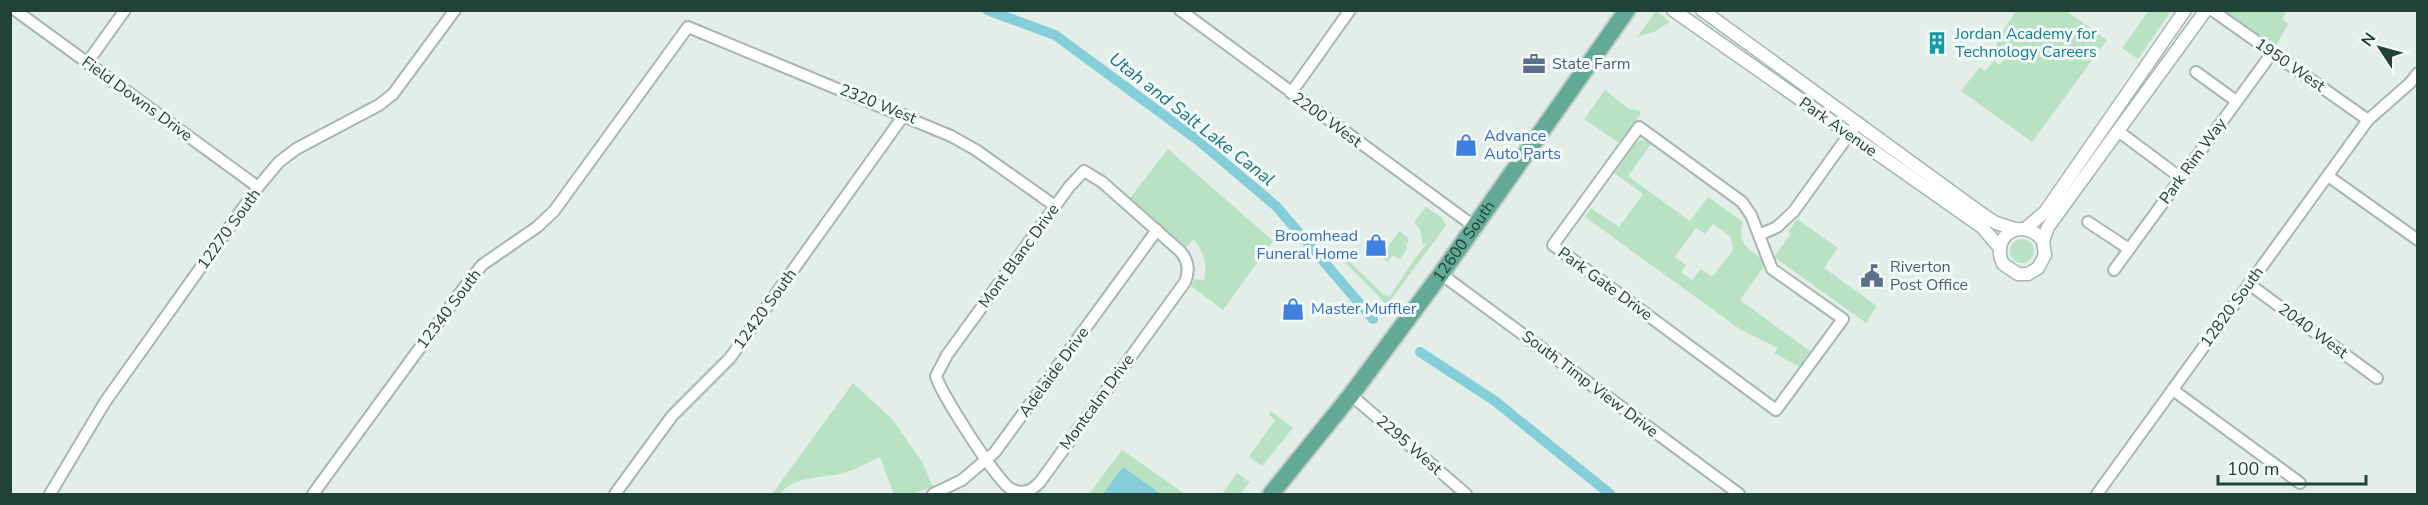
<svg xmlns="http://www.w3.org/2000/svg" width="2428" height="505" font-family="'Nunito Sans',sans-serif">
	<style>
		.green { fill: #b9e2c3; fill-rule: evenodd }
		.water { fill: #84ceda }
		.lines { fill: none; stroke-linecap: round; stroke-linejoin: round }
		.canal { stroke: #84ceda; stroke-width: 10 }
		.minor-casing { stroke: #a5b7b0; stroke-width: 14 }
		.tertiary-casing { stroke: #a5b7b0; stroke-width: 15 }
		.primary-casing { stroke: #c1cac7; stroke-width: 20 }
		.minor { stroke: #fff; stroke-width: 10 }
		.tertiary { stroke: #fff; stroke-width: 12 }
		.primary { stroke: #62a996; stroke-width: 16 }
		.labels { text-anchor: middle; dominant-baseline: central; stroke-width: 6; stroke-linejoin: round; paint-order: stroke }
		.culture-label { font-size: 16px; fill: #0d838f; stroke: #f4faf7; text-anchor: start }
		.service-label { font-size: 16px; fill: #4e5e75; stroke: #f4faf7; text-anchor: start }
		.street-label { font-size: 16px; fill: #204238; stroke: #f4faf7 }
		.shop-label { font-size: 16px; fill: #366cbe; stroke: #f4faf7; text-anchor: start }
		.water-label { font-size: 18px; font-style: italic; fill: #127486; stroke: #f4faf7 }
	</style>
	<rect width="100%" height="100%" fill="#e3eee9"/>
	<g class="green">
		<path d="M2149 10 2171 11 2138 59 2122 48Z"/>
		<path d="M1656 11 1669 21 1668 23 1656 31 1637 37Z"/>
		<path d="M2016 11H2066L2107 40 2032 142 1961 91 1980 67 1985 71 1994 61 2000 65 2007 55 1996 46 2000 36Z"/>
		<path d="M2225 11H2287L2282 19 2288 24 2276 46Z"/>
		<path d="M1605 90 1629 109 1641 111 1640 115 1619 143 1584 119Z"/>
		<path d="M1642 140 1652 143 1628 176 1690 221 1708 197 1743 222C1735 250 1754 246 1765 265L1740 300 1810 351 1800 367 1774 353 1778 348 1741 330 1585 217 1591 208 1619 227 1643 194 1614 173 1636 143ZM1713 224 1731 237 1733 250 1712 277 1701 269 1692 280 1681 272 1686 265 1675 257 1696 228 1705 234Z"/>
		<path d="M1168 149 1273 241 1223 310 1191 286 1195 279 1204 280C1207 265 1205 254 1195 241L1193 240 1186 247 1130 198Z"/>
		<path d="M1426 207 1442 218 1446 225 1439 235 1437 234 1439 236 1434 242H1431L1433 243 1387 305 1338 255 1340 253 1383 294 1390 296C1398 285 1421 247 1429 242L1423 245 1420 229 1414 222Z"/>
		<path d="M1797 219 1838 248 1824 268 1877 306 1866 323 1774 257 1790 235 1789 231Z"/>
		<path d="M1399 231 1408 237V243L1402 244H1407V249L1400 259 1393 255 1388 262 1381 257Z"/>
		<circle cx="2022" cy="251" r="12"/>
		<path d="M853 383 893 420 922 462 933 487 911 494H894L880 457C870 461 860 467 850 471 828 479 795 474 780 494H772Z"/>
		<path d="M1271 411 1293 428 1262 466 1249 457 1275 420 1269 415Z"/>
		<path d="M1122 450 1185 494H1089Z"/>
		<path d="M1237 473 1250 482 1240 494H1222Z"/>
	</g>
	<path class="water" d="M1123 467 1161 494H1103Z"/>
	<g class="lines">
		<g class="canal">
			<path d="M987 10 1055 35 1199 141 1276 206 1373 319"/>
			<path d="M1420 352 1495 401 1610 494"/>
		</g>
		<g class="minor-casing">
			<g id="minor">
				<path d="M15 10 258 187"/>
				<path d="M1180 10 1475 227"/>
				<path d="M2212 10 2368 120"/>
				<path d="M87 63 125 10"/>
				<path d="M2196 72 2236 101"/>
				<path d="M1291 93 1350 10"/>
				<path d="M1639 127 1742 202 1751 215 1772 269 1843 319 1776 410 1553 245Z"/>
				<path d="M2118 131 2181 178"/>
				<path d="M1084 171 1102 182 1180 251C1188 260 1190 270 1185 282L1040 482C1032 491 1022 495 1011 489 998 483 940 392 936 376L947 355 1069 187Z"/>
				<path d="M2328 176 2418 240"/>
				<path d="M2088 222 2129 249"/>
				<path d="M1759 235 1777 227 1794 211 1858 122"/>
				<path d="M2114 270 2272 53"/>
				<path d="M1441 274 1739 494"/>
				<path d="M2249 284 2377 378"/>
				<path d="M2173 390 2300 483"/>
				<path d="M1351 395 1466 494"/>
				<path d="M50 494 105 402 258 187 279 162 296 149 379 105 393 94 455 10"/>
				<path d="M313 494 460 293 482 265 537 227 554 211 688 27 951 136 976 150 1055 206"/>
				<path d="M615 494 672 416 730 358 904 115"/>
				<path d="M933 494 962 480 995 452 1157 230"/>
				<path d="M2097 494 2368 120 2410 83 2418 73"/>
			</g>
		</g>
		<g class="tertiary-casing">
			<g id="tertiary">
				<path d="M1673 10 1982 227 2000 248"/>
				<path d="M1702 10 1985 216 1996 223 2015 229"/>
				<path d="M2026 228 2045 212 2185 10"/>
				<path d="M2043 241C2024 215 1989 235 2003 264L2018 274H2028L2038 268 2045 255 2043 241 2048 227 2206 10"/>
			</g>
		</g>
		<g class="primary-casing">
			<g id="primary">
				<path id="s1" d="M1271 494 1351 395 1441 274 1627 10"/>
			</g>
		</g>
		<use href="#minor" class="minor"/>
		<use href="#tertiary" class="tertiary"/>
		<use href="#primary" class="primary"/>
	</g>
	<defs>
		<g id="building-bare" transform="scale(1.8)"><path d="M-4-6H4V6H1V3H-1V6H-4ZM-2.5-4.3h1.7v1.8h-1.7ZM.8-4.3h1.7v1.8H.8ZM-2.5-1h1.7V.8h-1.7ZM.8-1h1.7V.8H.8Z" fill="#0f9aa8" stroke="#f4faf7" stroke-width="2.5" paint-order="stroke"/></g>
		<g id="office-bare" transform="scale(1.8)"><path d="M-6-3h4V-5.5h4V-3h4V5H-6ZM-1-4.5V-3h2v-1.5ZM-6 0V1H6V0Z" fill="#5c6f8a" stroke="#f4faf7" stroke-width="2.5" paint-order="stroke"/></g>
		<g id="shop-bare" transform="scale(1.8)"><path d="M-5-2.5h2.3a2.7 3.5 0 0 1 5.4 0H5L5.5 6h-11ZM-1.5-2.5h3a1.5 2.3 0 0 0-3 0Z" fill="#3f7fe0" stroke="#f4faf7" stroke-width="2.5" paint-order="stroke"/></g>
		<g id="civic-bare" transform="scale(1.8)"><path d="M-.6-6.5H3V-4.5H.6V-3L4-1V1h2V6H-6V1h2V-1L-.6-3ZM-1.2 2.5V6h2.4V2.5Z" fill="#5c6f8a" stroke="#f4faf7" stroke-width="2.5" paint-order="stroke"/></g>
	</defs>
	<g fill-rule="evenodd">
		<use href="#building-bare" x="1937" y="43"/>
		<use href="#office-bare" x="1534" y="64"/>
		<use href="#shop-bare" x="1466" y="145"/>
		<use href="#shop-bare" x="1376" y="245"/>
		<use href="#civic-bare" x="1872" y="276"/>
		<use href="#shop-bare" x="1293" y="309"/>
	</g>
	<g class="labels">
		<g class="culture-label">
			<text x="1955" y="34">Jordan Academy for<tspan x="1955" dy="18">Technology Careers</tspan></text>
		</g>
		<g class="service-label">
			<text x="1552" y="64">State Farm</text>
			<text x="1890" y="267">Riverton<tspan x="1890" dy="18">Post Office</tspan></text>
		</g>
		<g class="street-label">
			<text transform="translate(2290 65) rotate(35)">1950 West</text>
			<text transform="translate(137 99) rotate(36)">Field Downs Drive</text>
			<text transform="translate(878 104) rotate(22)">2320 West</text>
			<text transform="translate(1327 120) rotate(36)">2200 West</text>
			<text transform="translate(1838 127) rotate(35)">Park Avenue</text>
			<text transform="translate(2193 161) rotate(-54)">Park Rim Way</text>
			<text transform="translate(229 229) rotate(-54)">12270 South</text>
			<text stroke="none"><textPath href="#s1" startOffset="318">12600 South</textPath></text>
			<text transform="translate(1019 256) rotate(-54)">Mont Blanc Drive</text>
			<text transform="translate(1605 284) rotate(36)">Park Gate Drive</text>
			<text transform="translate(2232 307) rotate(-54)">12820 South</text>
			<text transform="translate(449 309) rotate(-53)">12340 South</text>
			<text transform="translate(765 309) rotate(-54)">12420 South</text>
			<text transform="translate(2313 331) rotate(36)">2040 West</text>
			<text transform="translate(1054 372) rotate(-54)">Adelaide Drive</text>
			<text transform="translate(1590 384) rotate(37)">South Timp View Drive</text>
			<text transform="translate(1097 402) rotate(-54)">Montcalm Drive</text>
			<text transform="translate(1409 445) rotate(41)">2295 West</text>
		</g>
		<g class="shop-label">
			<text x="1484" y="136">Advance<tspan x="1484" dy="18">Auto Parts</tspan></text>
			<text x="1358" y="236" text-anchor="end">Broomhead<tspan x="1358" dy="18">Funeral Home</tspan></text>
			<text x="1311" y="309">Master Muffler</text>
		</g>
		<g class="water-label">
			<text transform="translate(1192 119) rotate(38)">Utah and Salt Lake Canal</text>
		</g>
	</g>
	<rect width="2428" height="505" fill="none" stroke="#204238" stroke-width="24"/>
	<g transform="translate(2380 48) rotate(306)" stroke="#f4faf7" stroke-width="4.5" paint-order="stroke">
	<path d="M0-4.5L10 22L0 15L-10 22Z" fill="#204238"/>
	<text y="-9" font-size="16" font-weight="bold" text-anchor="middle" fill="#204238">N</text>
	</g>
	<path d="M2218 475v9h148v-9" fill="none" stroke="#204238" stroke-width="3"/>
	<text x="2227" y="475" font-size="18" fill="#204238" stroke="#f4faf7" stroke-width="4.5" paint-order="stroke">100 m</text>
</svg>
